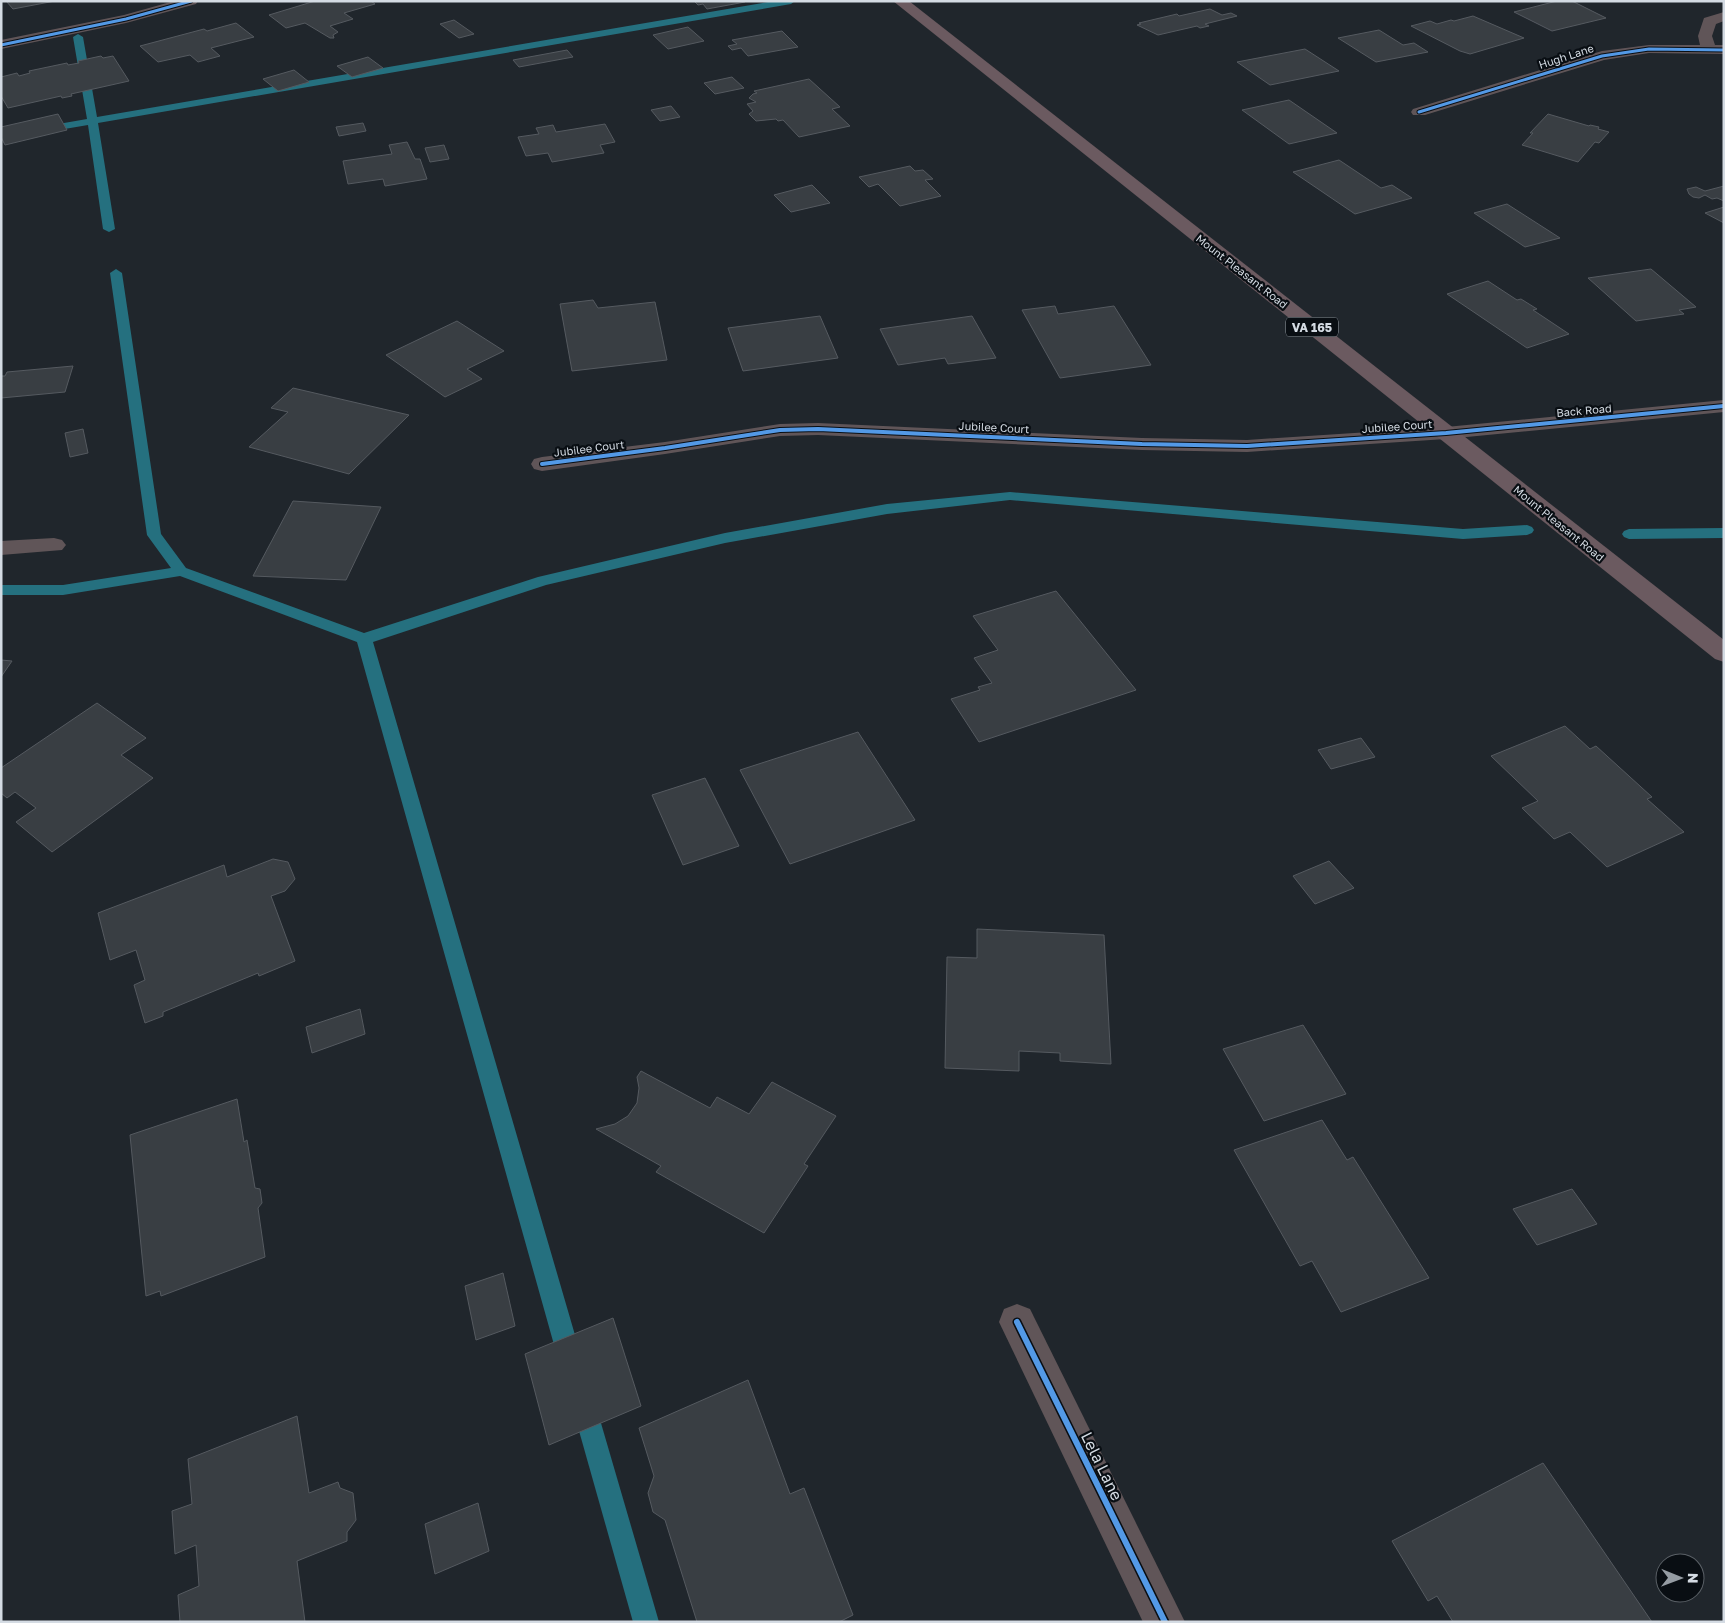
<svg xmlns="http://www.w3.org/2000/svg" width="1725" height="1623" font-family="'Golos Text',sans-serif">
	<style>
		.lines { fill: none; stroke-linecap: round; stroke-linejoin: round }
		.stream { fill: #25707f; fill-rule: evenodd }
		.building { fill: #393e43; stroke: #555a60 }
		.minor { fill: #605558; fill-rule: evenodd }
		.highway { fill: #6b5a60; fill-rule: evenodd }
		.cycleway-far2-casing { stroke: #090e13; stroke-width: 5 }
		.cycleway-far1-casing { stroke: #090e13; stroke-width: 6 }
		.cycleway-casing { stroke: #090e13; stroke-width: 9 }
		.cycleway-far2 { stroke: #5399e6; stroke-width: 3 }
		.cycleway-far1 { stroke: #5399e6; stroke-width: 4 }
		.cycleway { stroke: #5399e6; stroke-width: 6 }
		.labels { text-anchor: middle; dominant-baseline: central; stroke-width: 4.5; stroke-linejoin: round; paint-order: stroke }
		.far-street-label { font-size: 11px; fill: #d4dbe3; stroke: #090e13 }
		.shield { fill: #090e13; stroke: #979ea5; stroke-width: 1 }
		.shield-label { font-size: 12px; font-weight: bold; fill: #d4dbe3 }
		.near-street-label { font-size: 16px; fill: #d4dbe3; stroke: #090e13 }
	</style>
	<rect width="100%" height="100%" fill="#20262c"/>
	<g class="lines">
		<g class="stream">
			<path d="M774 1H795L791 4 98 123 115 229 109 232 103 229 88 125 41 133 36 130 41 127 87 119 73 37 78 34 83 37 97 117Z"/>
			<path d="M116 269 122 273 161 534 186 568 364 633 538 577 725 533 887 504 1010 492 1463 529 1527 525 1532 527 1534 530 1532 533 1527 535 1463 539 1010 500 887 514 725 543 546 585 373 642 582 1359 578 1367 570 1371 562 1367 558 1359 357 642 180 576 63 595H1V585H63L171 568 147 535 110 273Z"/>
			<path d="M1724 528V538L1629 539 1624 537 1622 534 1624 531 1629 529Z"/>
			<path d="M584 1394 592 1398 596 1406 659 1622H633L572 1406 576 1398Z"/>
		</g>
	</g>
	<g class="building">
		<path d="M6 1H55L13 9Z"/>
		<path d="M315 1H371L375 4 344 13 353 19 330 26 338 32 333 35 334 38H330L305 23 286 28 269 15Z"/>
		<path d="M694 1H744L745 2 707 9 703 4 698 5Z"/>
		<path d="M1557 1H1572L1606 18 1552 31 1514 12Z"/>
		<path d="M1210 9 1222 15 1231 13 1237 16 1205 24 1209 26 1200 28 1197 26 1158 35 1137 25 1141 24 1139 23 1177 14 1179 16Z"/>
		<path d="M1473 16 1524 38 1470 54 1460 51 1411 26 1430 21 1437 24 1451 20 1454 21Z"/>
		<path d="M454 20 474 34 459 38 440 24Z"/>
		<path d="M236 23 254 37 211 48 220 56 198 62 190 55 158 62 140 46 204 29 207 31Z"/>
		<path d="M688 27 704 41 668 49 653 35Z"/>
		<path d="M1379 30 1403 45 1414 43 1428 52 1376 62 1338 38Z"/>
		<path d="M782 31 798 47 748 56 741 48 732 50 728 46 737 44 732 40Z"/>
		<path d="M1305 49 1339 71 1270 85 1237 62Z"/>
		<path d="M567 50 573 57 519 67 513 60Z"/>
		<path d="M101 56 103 58 113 56 129 81 71 94 72 96 62 98 61 96 8 108 1 96V77L17 73 19 76 30 73 29 71 67 63 68 65 79 63 78 61Z"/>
		<path d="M368 57 383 68 352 77 337 66Z"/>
		<path d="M294 70 309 82 278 91 263 79Z"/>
		<path d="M732 77 744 88 715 94 704 83Z"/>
		<path d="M809 79 840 107 832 109 850 126 799 137 783 120 778 121 776 119 756 121 749 114 753 111 747 104 756 102 749 98 753 94 757 93 754 91Z"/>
		<path d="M1289 100 1337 133 1289 144 1242 110Z"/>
		<path d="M671 106 680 117 660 121 651 110Z"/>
		<path d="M58 114 67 130 5 145 1 137V127Z"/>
		<path d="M1548 114 1589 126 1590 125 1599 127 1598 129 1609 132 1599 143 1595 142 1578 162 1522 145 1533 133H1530Z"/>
		<path d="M363 123 366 131 339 136 336 127Z"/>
		<path d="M605 124 615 142 600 145 604 153 552 162 548 153 526 156 518 137 539 134 536 128 553 125 556 132Z"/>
		<path d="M407 142 415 159H420L427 179 385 186 383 179 348 184 343 161 392 154 389 145Z"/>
		<path d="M444 145 449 159 430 162 425 148Z"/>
		<path d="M1339 160 1381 188 1392 185 1412 198 1355 214 1293 172Z"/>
		<path d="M910 166 915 171 923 170 933 179 925 180 941 196 900 206 878 184 869 187 859 177Z"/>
		<path d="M812 185 830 203 791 212 774 195Z"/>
		<path d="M1724 186V201L1717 198 1712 199 1705 195 1699 198 1693 197 1689 194 1687 189 1696 187 1705 191Z"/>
		<path d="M1507 204 1560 238 1525 247 1474 213Z"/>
		<path d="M1724 207V223L1705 213Z"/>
		<path d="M1651 269 1696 307 1679 310 1684 314 1636 321 1588 278Z"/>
		<path d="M1488 281 1517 300 1521 299 1537 309 1533 310 1569 334 1527 348 1447 294Z"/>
		<path d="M593 300 598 308 655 302 667 360 572 371 560 304Z"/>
		<path d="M1055 306 1058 314 1114 306 1151 365 1060 378 1022 310Z"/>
		<path d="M820 316 838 358 743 371 728 328Z"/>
		<path d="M972 316 996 358 948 364 945 358 898 365 880 329Z"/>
		<path d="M457 321 504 351 467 369 482 379 445 397 386 355Z"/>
		<path d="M73 366 65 392 1 398V376H5L7 372Z"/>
		<path d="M293 388 409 415 349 474 249 447 288 412 271 408Z"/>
		<path d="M83 429 88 453 70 457 65 433Z"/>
		<path d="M293 501 381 507 346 580 253 576Z"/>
		<path d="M1056 591 1136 690 979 742 951 699 980 690 978 687 992 683 974 658 998 650 973 616Z"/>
		<path d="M1 660 12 661 1 677Z"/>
		<path d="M97 703 146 738 121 755 153 778 52 852 16 822 36 808 15 792 7 798 1 793V768Z"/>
		<path d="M1565 726 1590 749 1596 746 1652 797 1647 799 1684 832 1607 867 1570 832 1554 839 1522 808 1538 801 1491 756Z"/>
		<path d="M858 732 915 820 790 864 740 770Z"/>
		<path d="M1361 738 1375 757 1331 769 1318 750Z"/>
		<path d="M705 778 739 846 683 865 652 795Z"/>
		<path d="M273 859 288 862 295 879 285 891 271 896 295 961 259 976 258 973 163 1012V1016L145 1023 134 985 145 980 136 950 110 960 98 913 224 865 227 877Z"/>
		<path d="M1329 861 1354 888 1315 904 1293 876Z"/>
		<path d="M977 929 1104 935 1111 1064 1060 1061V1053L1019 1051V1071L945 1068 947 957 977 958Z"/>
		<path d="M360 1009 365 1034 312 1053 306 1027Z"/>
		<path d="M1303 1025 1346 1094 1264 1121 1223 1049Z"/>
		<path d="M641 1071 710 1108 717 1097 749 1114 772 1082 836 1116 804 1164 808 1166 764 1233 656 1172 661 1166 596 1129 615 1124 628 1116 637 1103 639 1088 637 1077Z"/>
		<path d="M237 1099 244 1142 247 1140 255 1188 260 1189 262 1203 258 1208 265 1257 161 1296 160 1291 146 1296 130 1135Z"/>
		<path d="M1322 1120 1347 1160 1353 1157 1429 1278 1341 1312 1312 1261 1300 1266 1234 1150Z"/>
		<path d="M1572 1189 1597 1224 1537 1245 1513 1209Z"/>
		<path d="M503 1273 515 1326 476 1340 465 1286Z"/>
		<path d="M613 1318 641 1406 549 1445 525 1354Z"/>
		<path d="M748 1380 790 1494 804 1488 853 1615 839 1622H697L665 1520 653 1512 648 1493 654 1476 639 1428Z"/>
		<path d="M297 1416 309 1493 338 1482 340 1488 353 1493 356 1520 347 1532V1541L297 1561 305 1622H180L178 1595 199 1586 196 1545 175 1554 172 1511 192 1504 188 1459Z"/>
		<path d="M1543 1463 1652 1622H1453L1437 1596 1428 1601 1392 1541Z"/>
		<path d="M478 1503 489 1551 435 1574 425 1524Z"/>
	</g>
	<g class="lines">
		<g class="minor">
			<path d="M174 1H198L196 4 126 23 1 49V40L124 15Z"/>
			<path d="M1724 12V21L1716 24 1712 36 1715 45H1724V54L1649 53 1604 60 1425 115H1413L1411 112 1413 109 1602 51 1649 45H1700L1698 36 1704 18Z"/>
			<path d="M1724 400V412L1446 439 1247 452 1142 450 818 435 780 436 665 454 542 471 534 469 531 464 534 459 542 457 665 442 780 424 818 423 1142 438 1247 440 1446 427Z"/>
			<path d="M54 538 62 540 66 545 62 550 1 555V541Z"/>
			<path d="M1017 1304 1030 1309 1185 1622H1143L999 1322 1004 1309Z"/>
		</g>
		<path class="highway" d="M893 1H909L1724 640V662L1715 659Z"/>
		<g class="cycleway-far2-casing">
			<g id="cycleway-far2">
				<path d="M1 45 126 19 191 1"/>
				<path d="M1419 112 1602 56 1649 49 1724 50"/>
			</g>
		</g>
		<g class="cycleway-far1-casing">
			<path id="cycleway-far1" d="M542 464 665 448 780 430 818 429 1142 444 1247 446 1446 433 1724 406"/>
		</g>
		<g class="cycleway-casing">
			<path id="cycleway" d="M1017 1322 1165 1622"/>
		</g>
		<use href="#cycleway-far2" class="cycleway-far2"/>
		<use href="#cycleway-far1" class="cycleway-far1"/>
		<use href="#cycleway" class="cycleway"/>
	</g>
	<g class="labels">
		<g class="far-street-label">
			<text transform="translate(1566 56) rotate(-18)">Hugh Lane</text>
			<text transform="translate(1242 271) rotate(38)">Mount Pleasant Road</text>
			<text transform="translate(1584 410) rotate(-5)">Back Road</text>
			<text transform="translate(1397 426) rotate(-4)">Jubilee Court</text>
			<text transform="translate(994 427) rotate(3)">Jubilee Court</text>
			<text transform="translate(589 448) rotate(-7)">Jubilee Court</text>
			<text transform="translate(1559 523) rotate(39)">Mount Pleasant Road</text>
		</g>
		<rect class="shield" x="1286" y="317.5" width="52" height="19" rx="4"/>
		<g class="shield-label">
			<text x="1312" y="327">VA 165</text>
		</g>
		<g class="near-street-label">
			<text transform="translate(1102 1466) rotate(64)">Lela Lane</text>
		</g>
	</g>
	<rect width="1725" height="1623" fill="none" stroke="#d4dbe3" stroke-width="5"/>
	<g transform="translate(1680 1578) rotate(91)"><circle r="24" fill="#090e13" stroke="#5a6066"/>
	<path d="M0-4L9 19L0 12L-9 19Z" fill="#959ca3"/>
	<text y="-8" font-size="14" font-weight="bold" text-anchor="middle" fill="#d4dbe3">N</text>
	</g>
</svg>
